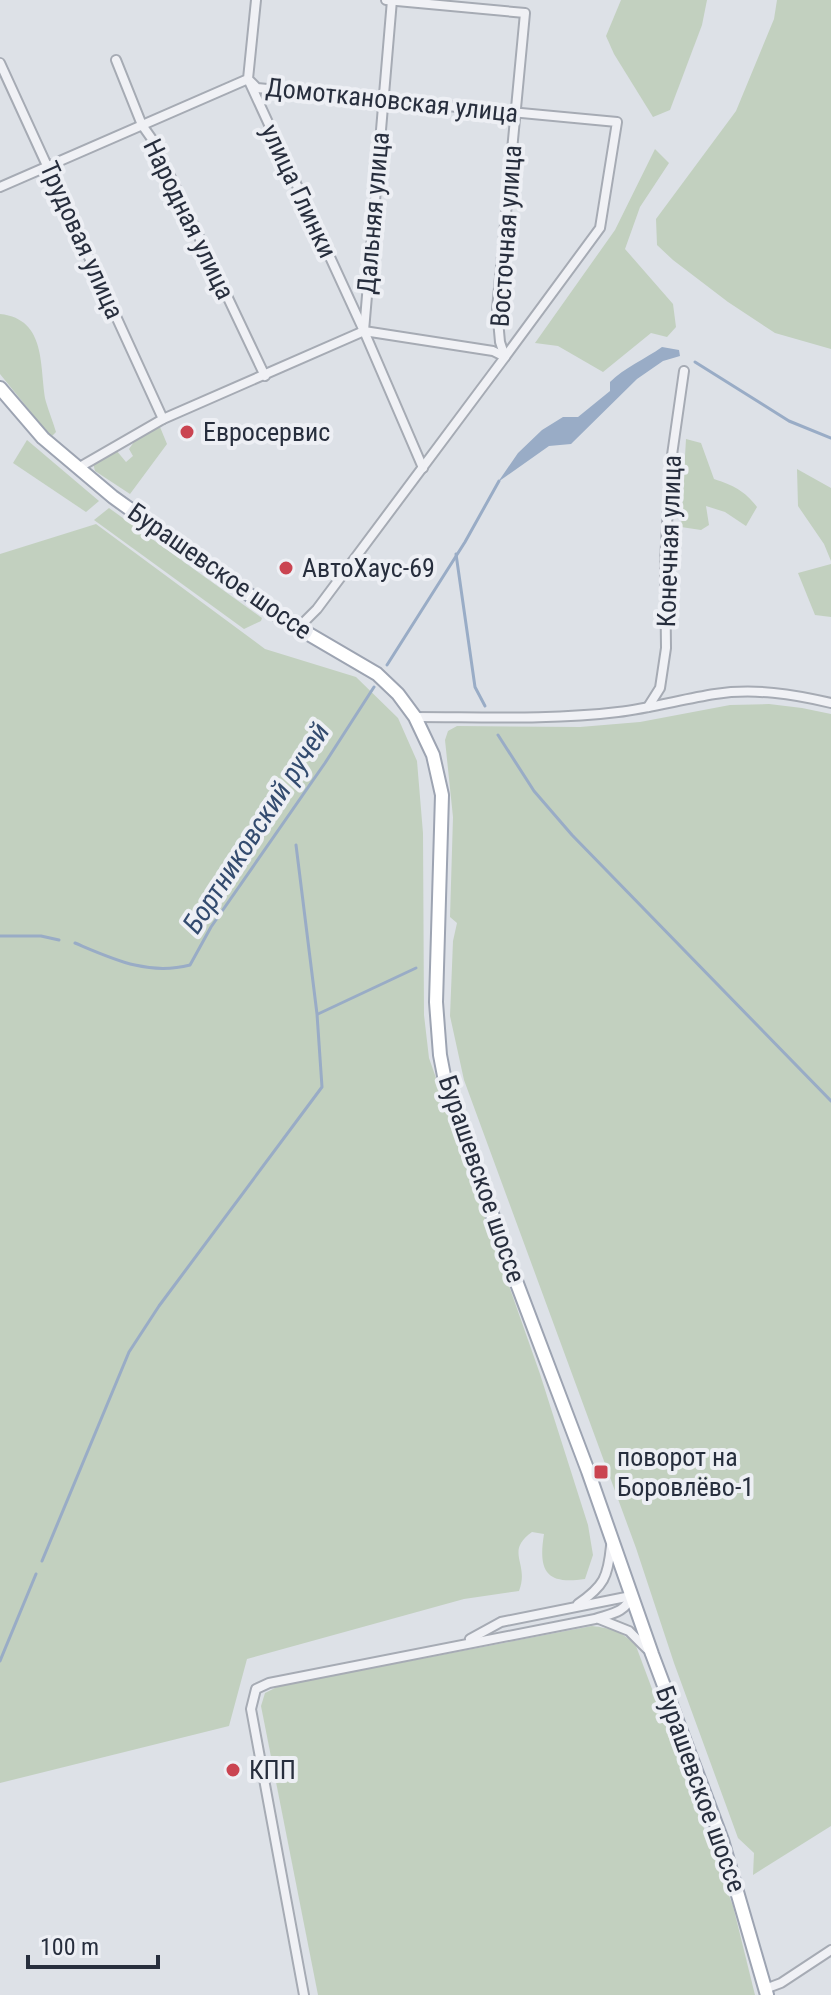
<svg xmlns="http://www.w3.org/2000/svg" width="831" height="1995" font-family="'Roboto Condensed',sans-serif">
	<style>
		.green { fill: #c2d0bf }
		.water { fill: #99acc6 }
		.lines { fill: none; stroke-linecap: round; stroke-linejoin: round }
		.stream { stroke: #99acc6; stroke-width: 3 }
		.street-casing { stroke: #a6abb4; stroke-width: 12 }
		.primary-casing { stroke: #9da4b2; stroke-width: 16 }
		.street { stroke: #f0f1f5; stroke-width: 8 }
		.primary { stroke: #fff; stroke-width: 12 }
		.poi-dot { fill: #ca4451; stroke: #edeff4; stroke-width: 3 }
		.labels { text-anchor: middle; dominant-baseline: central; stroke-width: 8; stroke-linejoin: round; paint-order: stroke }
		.street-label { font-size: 26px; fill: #272e3d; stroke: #edeff4 }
		.poi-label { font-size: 26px; fill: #272e3d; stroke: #edeff4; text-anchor: start }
		.water-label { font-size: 28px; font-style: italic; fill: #334b6f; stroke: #edeff4 }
	</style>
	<rect width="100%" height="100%" fill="#dde1e7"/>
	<g class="green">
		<path d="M621 0H707L702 25 670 110 653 117 614 54 606 36Z"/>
		<path d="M777 0H831V349L775 333 728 302 673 260 657 245 656 219 736 111 774 19Z"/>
		<path d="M655 149 669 163 640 207 625 249 673 304 676 327 667 337 651 333 603 372 558 346 535 343 615 230Z"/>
		<path d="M0 314C48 319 39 369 46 402 49 412 53 422 56 432L51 437 0 374Z"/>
		<path d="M160 427 167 444 130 494 95 471 93 463 116 450 126 462 133 456 129 449 136 439Z"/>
		<path d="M686 439 701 443 714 479C733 485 745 491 757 507L746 526 725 512 706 506 709 525 701 530 681 527Z"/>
		<path d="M27 440 99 501 86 512 13 463Z"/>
		<path d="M797 469 831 488V561L824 544 798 506Z"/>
		<path d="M109 508 262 618 261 621 244 629 94 520Z"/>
		<path d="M96 524 265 649 356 677 398 718 417 761 423 833 424 1015 429 1058 540 1374 588 1525 593 1555 585 1579C546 1585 538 1571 544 1534L532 1532C504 1552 530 1563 519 1591L464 1599 247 1659 229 1726 0 1783V554Z"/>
		<path d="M831 564V617L815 615 798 573Z"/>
		<path d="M769 704 802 708 831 714V1826L753 1875 754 1853 738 1838 674 1663 636 1548 464 1080 450 1016 453 941 457 923 450 917 453 817 445 740 448 731 457 726 580 727 640 722 730 705Z"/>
		<path d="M592 1626C611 1628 623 1632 636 1646L733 1906 755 1995H318L261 1706 265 1693 279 1686Z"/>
	</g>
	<path class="water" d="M662 347 679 350 680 356 663 361 637 379 571 444 549 446 498 482 518 453 542 430 563 417H578L610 391V382C624 368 645 359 662 347Z"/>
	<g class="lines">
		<g class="stream">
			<path d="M695 362 789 421 831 438"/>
			<path d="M456 554 475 687 485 706"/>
			<path d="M387 665 465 542 499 481"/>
			<path d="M498 735 534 791 572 835 831 1101"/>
			<path d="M0 936H41L59 940"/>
			<path d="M75 943C113 959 148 976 190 965L211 927 325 763 374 687"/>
			<path d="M318 1014 416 968"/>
			<path d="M42 1561 129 1352 159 1306 322 1087 317 1014 296 845"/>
			<path d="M0 1661 36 1574"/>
		</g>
		<g class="street-casing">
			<g id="street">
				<path d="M392 0 364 331 423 468"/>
				<path d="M116 60 142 125 154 142 265 376"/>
				<path d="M0 63 163 419"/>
				<path d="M0 187 248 79 257 88 617 122 600 228 505 357 493 351 364 331 248 79 256 0"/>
				<path d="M78 468 163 419 364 331"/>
				<path d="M298 628 317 609 505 357 500 342 497 309 525 13 386 0"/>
				<path d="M648 707 660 688 666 648 665 563 670 469 684 371"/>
				<path d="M415 717C483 717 551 720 618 712 651 708 683 699 715 694 754 688 793 694 831 703"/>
				<path d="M578 1604C604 1586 608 1577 611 1546"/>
				<path d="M599 1619 629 1631 647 1649"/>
				<path d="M470 1639 501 1622 631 1596"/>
				<path d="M765 1989 781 1983 831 1950"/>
				<path d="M304 1995 251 1709 256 1689 269 1683 595 1619C609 1614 626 1613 631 1596"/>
			</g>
		</g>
		<g class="primary-casing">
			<path id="primary" d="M0 388 43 438 113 497 283 619 377 674 398 694 415 717 433 755 442 795 436 1002 440 1055 445 1081 513 1273 588 1471 652 1654 722 1840 767 1995"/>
		</g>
		<use href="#street" class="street"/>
		<use href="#primary" class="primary"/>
	</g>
	<g class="poi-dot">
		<circle cx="187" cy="432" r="8"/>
		<circle cx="286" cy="568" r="8"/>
		<rect x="593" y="1464" width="16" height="16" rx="4"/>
		<circle cx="233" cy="1770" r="8"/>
	</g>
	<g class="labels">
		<g class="street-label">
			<text transform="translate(392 100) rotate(6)">Домоткановская улица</text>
			<text transform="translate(299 191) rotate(65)">улица Глинки</text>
			<text transform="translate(373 213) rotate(-85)">Дальняя улица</text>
			<text transform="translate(189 219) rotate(64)">Народная улица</text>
			<text transform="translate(506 236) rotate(-86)">Восточная улица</text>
			<text transform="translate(82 240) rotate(66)">Трудовая улица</text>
			<text transform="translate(669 541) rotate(-88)">Конечная улица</text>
			<text transform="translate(220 571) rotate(35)">Бурашевское шоссе</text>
			<text transform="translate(482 1179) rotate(71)">Бурашевское шоссе</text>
			<text transform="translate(701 1789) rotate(70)">Бурашевское шоссе</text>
		</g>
		<g class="poi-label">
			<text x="203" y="432">Евросервис</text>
			<text x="302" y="568">АвтоХаус-69</text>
			<text x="617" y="1457">поворот на<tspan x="617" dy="30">Боровлёво-1</tspan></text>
			<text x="249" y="1770">КПП</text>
		</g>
		<g class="water-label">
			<text transform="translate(256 828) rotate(-57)">Бортниковский ручей</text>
		</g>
	</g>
	<path d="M28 1955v12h130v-12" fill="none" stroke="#272e3d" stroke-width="4"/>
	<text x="40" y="1955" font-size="24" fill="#272e3d" stroke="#edeff4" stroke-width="6" paint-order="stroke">100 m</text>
</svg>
